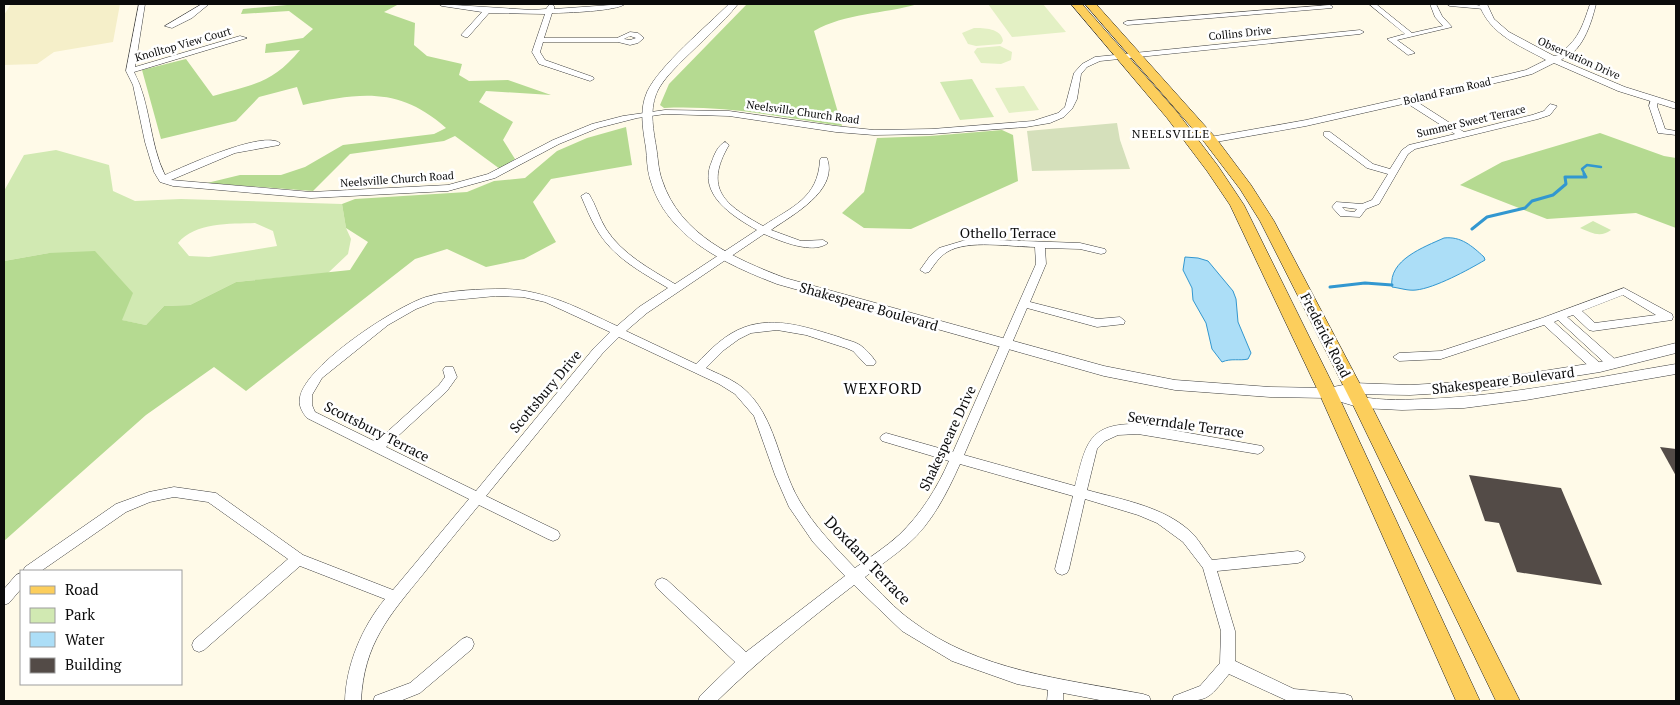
<svg xmlns="http://www.w3.org/2000/svg" width="1680" height="705" font-family="'PT Serif',serif">
	<style>
		.farmland { fill: #f5efc9 }
		.green { fill: #d1e9b2; fill-rule: evenodd }
		.forest { fill: #b5da91 }
		.cemetery { fill: #d5e0bb }
		.pitch { fill: #e3f0c4 }
		.water { fill: #acdef7; stroke: #3297d0 }
		.lines { fill: none; stroke-linecap: round; stroke-linejoin: round }
		.stream-far1 { stroke: #3297d0; stroke-width: 2.5 }
		.stream { stroke: #3297d0; stroke-width: 3 }
		.building { fill: #534b47 }
		.minor-casing { stroke: #3e3e3e; stroke-width: 1 }
		.tertiary-casing { stroke: #3e3e3e; stroke-width: 1 }
		.primary-casing { stroke: #1c1c1c; stroke-width: 1 }
		.minor { fill: #fff; fill-rule: evenodd }
		.tertiary { fill: #fff; fill-rule: evenodd }
		.primary { fill: #fcce5c; fill-rule: evenodd }
		.labels { text-anchor: middle; dominant-baseline: central; stroke-width: 5; stroke-linejoin: round; paint-order: stroke }
		.far-street-label { font-size: 11px; fill: #0b0b0b; stroke: #fff }
		.far-neighbourhood-label { font-size: 12px; letter-spacing: 1px; fill: #0b0b0b; stroke: #fff }
		.street-label { font-size: 14px; fill: #0b0b0b; stroke: #fff }
		.neighbourhood-label { font-size: 15px; letter-spacing: 1px; fill: #0b0b0b; stroke: #fff }
		.near-street-label { font-size: 16px; fill: #0b0b0b; stroke: #fff }
	</style>
	<rect width="100%" height="100%" fill="#fffae8"/>
	<path class="farmland" d="M11 4H120L113 42 54 52 37 64 4 65V15Z"/>
	<g class="green">
		<path d="M972 79 994 117 960 120 940 82Z"/>
		<path d="M56 150 109 165 113 191 135 201 181 199 342 204 346 228 351 239 348 254 328 273 236 282 190 305 164 306 146 325 121 320 49 253 4 261V191L24 155ZM255 223 273 231 277 246 209 257 189 256 178 243C195 222 230 224 255 223Z"/>
		<path d="M1593 221 1611 230C1600 238 1592 233 1580 228Z"/>
	</g>
	<g class="forest">
		<path d="M298 4H399L384 12 415 23 414 45 427 56 462 64 459 75 469 81 508 80 551 95 486 91 479 102 513 122 503 140 515 159 500 169 455 136 444 141 350 154 313 191 207 183 240 175H281L305 167 343 145 434 134 446 128C399 86 359 93 303 105L297 87 259 97 236 121 161 139 142 70 186 59 213 96C252 85 273 83 300 50L265 53 266 44 303 38 313 29 289 11 241 14 243 9Z"/>
		<path d="M747 4H918C884 14 845 13 814 31L842 126C782 117 724 105 664 108L660 105 669 84Z"/>
		<path d="M626 127 632 165 551 179 533 202 556 242 524 259 486 267 447 249 415 259 246 391 214 367 146 415 4 541V261L49 253 95 251 133 293 122 320 146 325 164 306 190 305 236 282 350 270 368 242 346 228 342 204 355 199 467 192 494 181 525 178 557 151 587 138Z"/>
		<path d="M1002 130 1013 135 1018 181 911 229 864 228 842 213 864 192 877 138 930 136Z"/>
		<path d="M1600 133 1664 156 1676 158V228L1636 213 1547 219 1460 185 1502 162Z"/>
	</g>
	<path class="cemetery" d="M1117 123 1120 140 1130 169 1032 171 1027 131Z"/>
	<g class="pitch">
		<path d="M988 4H1043L1066 32 1012 37Z"/>
		<path d="M974 28C984 28 1001 28 1003 41L1001 44 976 46 968 44 962 33Z"/>
		<path d="M1000 46 1012 52 1011 60 1001 64 981 63 974 52 977 48Z"/>
		<path d="M1024 86 1039 110 1009 113 995 88Z"/>
	</g>
	<g class="water">
		<path d="M1444 238C1461 236 1472 246 1484 257L1485 260C1468 270 1435 288 1416 290 1408 291 1400 288 1392 287 1388 260 1424 247 1444 238Z"/>
		<path d="M1185 257 1198 258 1208 261 1233 291 1236 299 1238 322 1251 353 1248 359C1240 361 1231 358 1222 362L1212 349 1206 323 1193 300 1192 288 1183 270Z"/>
	</g>
	<g class="lines">
		<path class="stream-far1" d="M1585 175 1582 169 1587 165 1601 167"/>
		<g class="stream">
			<path d="M1472 229 1487 217 1525 208 1532 201 1553 195 1566 184 1565 177H1586L1584 174"/>
			<path d="M1330 287 1365 283 1392 285"/>
		</g>
	</g>
	<g class="building">
		<path d="M1660 447 1676 449V476Z"/>
		<path d="M1469 475 1561 488 1602 585 1517 572 1499 523 1485 521Z"/>
	</g>
	<g class="lines">
		<g class="minor-casing">
			<g id="minor">
				<path d="M139 4H145L135 67 240 36 247 38 134 72C151 104 149 143 165 175 185 166 263 130 280 143L279 145 235 153 171 180 311 192 448 185 488 174 553 140 592 124 623 116 665 110 729 111 836 126 874 130 932 129 1033 121 1058 113 1065 107 1074 73 1082 64 1095 57 1360 30 1364 32 1360 34 1100 61 1087 67 1081 74 1077 99 1072 109 1064 117 1050 123 1026 127 932 134 874 135 836 132 729 116 665 114 637 118 598 128 559 144 495 178 448 191 311 198 208 189 173 186 160 182 154 172 145 142 133 85 126 71Z"/>
				<path d="M202 4H209L192 18 172 28 165 26Z"/>
				<path d="M439 4 532 10 546 9 549 5 551 4 554 6V9L625 4C617 11 566 13 552 13L544 38H617L630 32 638 33 644 38 638 43 630 45 618 42H543L540 52 545 60 593 77 594 79 590 81 539 64 532 52 545 14 489 13 468 37H465L461 35 482 12 442 6ZM630 36 636 38 630 40 624 39Z"/>
				<path d="M1369 4H1376L1412 33 1443 26 1435 17 1430 4H1436L1442 16 1452 27 1397 40 1415 53 1408 55 1387 39 1405 34Z"/>
				<path d="M1447 4H1471L1487 7 1484 9 1450 6Z"/>
				<path d="M1590 4H1596C1592 21 1581 59 1558 58V54C1578 42 1583 25 1590 4Z"/>
				<path d="M1330 5 1333 7 1332 8 1127 25 1123 23 1127 21Z"/>
				<path d="M1405 98H1411L1464 132 1532 115 1544 111 1550 104 1557 106 1550 115 1538 119 1415 149 1408 154 1379 204 1366 209 1360 217 1340 216 1332 207 1336 202 1362 204 1372 200 1388 174 1367 168 1324 136V132H1330L1373 164 1390 169 1402 150 1409 145 1455 134 1405 102ZM1342 207 1357 209 1354 212 1346 211Z"/>
				<path d="M1651 99 1658 101 1657 106 1665 129 1676 131V135L1658 133 1649 106Z"/>
				<path d="M725 142 729 145C703 189 725 205 763 226 792 207 818 198 820 160L821 158H827C839 191 792 215 771 230L801 241 823 240 828 243C813 255 780 241 764 234L647 313 626 331 696 364C711 349 725 334 745 327 776 316 809 328 839 337 845 340 854 341 860 345 866 349 872 356 876 362L874 365H866L853 351 846 348 806 335 777 330 751 333 739 339 724 350 706 368C718 374 732 379 743 388 776 416 778 464 799 500 814 526 835 547 855 568 870 557 886 547 899 535 921 514 937 488 949 461L882 441 880 438 882 435 886 433 953 452 1036 264 1035 247C1011 247 968 239 947 252 939 257 934 265 929 272L925 273 920 270 930 256 939 248 969 239 1080 243 1105 249 1106 251 1105 253 1101 254 1080 249 1045 248 1046 264 1030 302 1097 319 1120 317 1125 321 1124 324 1097 327 1027 308 964 455 1075 486C1086 445 1087 423 1138 424L1262 446 1264 449 1262 452 1258 454 1138 434 1118 435 1105 441 1097 449 1087 490C1123 500 1167 507 1194 535 1200 542 1206 552 1212 560L1298 551 1303 553 1305 557 1303 561 1298 563 1217 571 1235 631V661L1294 689 1345 694 1351 696 1353 701H1288L1229 674C1207 701 1208 701 1172 701L1174 696 1200 686 1220 663 1221 631 1203 568 1183 542 1157 523 1138 515 1085 499 1069 569 1067 573 1062 575 1057 573 1055 569 1073 496 960 464C947 493 932 523 908 544 894 556 879 566 865 577 880 592 895 609 912 621 978 671 1064 679 1143 694L1149 696 1151 701H1105L1063 693V701H1047L1048 690 1017 684 952 661 902 631 854 585C806 622 760 659 717 701H698L700 696 735 662 657 588 655 584 657 580 662 578 667 580 746 652 845 576 813 542 789 507 775 475 754 416 735 394 719 384 619 337 602 354 486 496 558 531 560 535 558 539 553 541 548 539 479 505C461 527 442 550 424 573 389 616 364 643 361 701H345C346 665 362 627 385 599L300 566 204 650 199 652 194 650 192 645 194 640 288 559 208 502 174 497 150 502 126 512 41 571H23L25 567 116 504 149 492 174 487 216 493 303 555 393 590 469 499 307 418C302 412 298 405 300 397 306 365 395 307 426 297 450 290 480 289 505 289 546 290 580 309 617 326L639 307 668 288C641 272 612 257 596 228 590 218 586 207 581 196L586 193 589 194C596 205 599 218 606 229 622 254 650 269 675 284L757 230C732 216 697 194 712 161 714 155 718 145 725 142ZM496 296 523 297 545 302 610 332 594 348 476 491 386 447 447 391 457 377 453 367H445L443 370 445 377 439 385 376 442 315 412 312 405V395L322 378 388 325 416 309 434 302Z"/>
				<path d="M1624 288 1672 314 1673 317 1672 320 1593 331 1589 330 1573 315 1567 317 1617 361 1619 364 1617 367H1609L1558 320 1554 322 1601 364 1603 367 1601 370H1593L1544 325 1441 359 1399 361 1393 357 1399 353 1441 351 1542 318ZM1623 295 1656 315 1595 323 1582 311Z"/>
				<path d="M21 573V589L9 603 4 605V589L16 575Z"/>
				<path d="M467 637 472 639 474 644 472 649 420 693 400 701H373L375 696 410 683 462 639Z"/>
			</g>
		</g>
		<g class="tertiary-casing">
			<g id="tertiary">
				<path d="M729 4H738C722 24 701 42 682 61 673 70 664 79 658 90 649 108 653 128 656 146 658 157 658 169 662 180 680 235 735 259 785 278L1104 366 1175 380 1270 387 1328 388 1353 383 1410 385 1480 381 1600 362 1676 343V353L1600 372 1480 391 1410 395 1349 394C1373 401 1399 400 1424 399 1509 396 1592 378 1676 364V374L1526 400 1464 408 1402 410 1361 408 1328 398 1270 397 1175 390 1104 376 777 284C725 264 666 237 650 179 647 169 647 158 646 148 643 130 639 110 647 92 659 66 707 26 729 4Z"/>
				<path d="M1479 4H1487L1494 19 1509 32 1554 56 1564 54 1566 56 1561 60 1625 87 1676 103V109L1618 91 1554 63 1532 74 1513 79 1306 126 1210 143 1205 140 1210 137 1306 120 1509 74 1526 70 1546 60C1519 45 1490 35 1479 4Z"/>
			</g>
		</g>
		<g class="primary-casing">
			<g id="primary">
				<path d="M1071 4H1082L1177 112 1218 166 1244 205 1337 393 1480 701H1456L1319 393 1230 205 1207 171 1167 118Z"/>
				<path d="M1085 4H1096L1215 137 1251 185 1274 221 1370 403 1520 701H1496L1352 403 1260 221 1240 189 1205 143Z"/>
			</g>
		</g>
		<use href="#minor" class="minor"/>
		<use href="#tertiary" class="tertiary"/>
		<use href="#primary" class="primary"/>
	</g>
	<g class="labels">
		<g class="far-street-label">
			<text transform="translate(1240 33) rotate(-6)">Collins Drive</text>
			<text transform="translate(183 44) rotate(-16)">Knolltop View Court</text>
			<text transform="translate(1579 58) rotate(24)">Observation Drive</text>
			<text transform="translate(1447 91) rotate(-13)">Boland Farm Road</text>
			<text transform="translate(803 112) rotate(8)">Neelsville Church Road</text>
			<text transform="translate(1471 121) rotate(-13)">Summer Sweet Terrace</text>
			<text transform="translate(397 179) rotate(-4)">Neelsville Church Road</text>
		</g>
		<g class="far-neighbourhood-label">
			<text x="1171" y="133">NEELSVILLE</text>
		</g>
		<g class="street-label">
			<text x="1008" y="232">Othello Terrace</text>
			<text transform="translate(869 306) rotate(16)">Shakespeare Boulevard</text>
			<text transform="translate(1326 335) rotate(63)">Frederick Road</text>
			<text transform="translate(1503 380) rotate(-7)">Shakespeare Boulevard</text>
			<text transform="translate(545 391) rotate(-50)">Scottsbury Drive</text>
			<text transform="translate(1186 424) rotate(8)">Severndale Terrace</text>
			<text transform="translate(377 431) rotate(27)">Scottsbury Terrace</text>
			<text transform="translate(947 438) rotate(-65)">Shakespeare Drive</text>
		</g>
		<g class="neighbourhood-label">
			<text x="883" y="388">WEXFORD</text>
		</g>
		<g class="near-street-label">
			<text transform="translate(868 560) rotate(46)">Doxdam Terrace</text>
		</g>
	</g>
	<rect width="1680" height="705" fill="none" stroke="#0b0b0b" stroke-width="10"/>
	<rect x="20" y="570" width="162" height="115" fill="#ffffff" stroke="#9d9d9d"/>
	<rect x="30" y="586" width="25" height="8" fill="#fcce5c" stroke="#9d9d9d"/>
	<text x="65" y="595" font-size="15" fill="#0b0b0b">Road</text>
	<rect x="30" y="608" width="25" height="15" fill="#d1e9b2" stroke="#9d9d9d"/>
	<text x="65" y="620" font-size="15" fill="#0b0b0b">Park</text>
	<rect x="30" y="632" width="25" height="15" fill="#acdef7" stroke="#9d9d9d"/>
	<text x="65" y="645" font-size="15" fill="#0b0b0b">Water</text>
	<rect x="30" y="658" width="25" height="15" fill="#534b47" stroke="#9d9d9d"/>
	<text x="65" y="670" font-size="15" fill="#0b0b0b">Building</text>
</svg>
